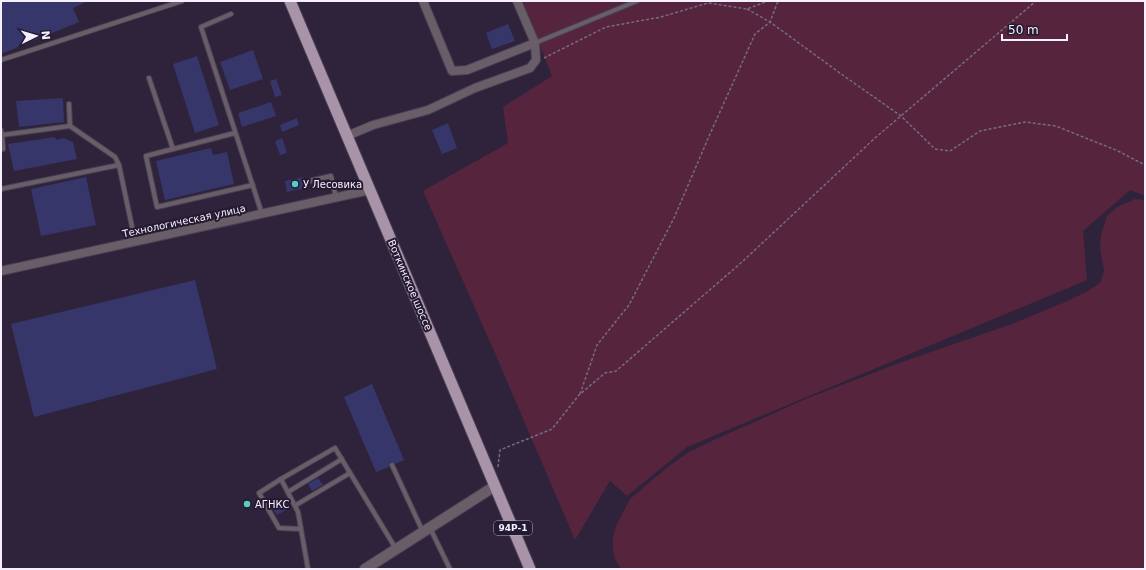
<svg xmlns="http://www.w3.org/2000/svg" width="1146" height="570" font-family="'DejaVu Sans',sans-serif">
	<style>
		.green { fill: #56243d }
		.building { fill: #36366a }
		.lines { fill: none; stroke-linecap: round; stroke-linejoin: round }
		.service-casing { stroke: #4a4056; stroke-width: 6 }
		.minor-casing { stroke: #4a4056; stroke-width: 10 }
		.tertiary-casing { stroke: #4a4056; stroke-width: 12 }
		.primary-casing { stroke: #4a4056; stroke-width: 13 }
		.path { stroke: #766c82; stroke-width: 1.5; stroke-dasharray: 3 2; stroke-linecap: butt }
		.service { stroke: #695e68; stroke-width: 4 }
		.minor { stroke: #695e68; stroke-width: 8 }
		.tertiary { stroke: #695e68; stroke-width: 10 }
		.primary { stroke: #a993a8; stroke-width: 11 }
		.poi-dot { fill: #56cec3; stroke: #241a31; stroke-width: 1.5 }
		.labels { text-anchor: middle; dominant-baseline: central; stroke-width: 4; stroke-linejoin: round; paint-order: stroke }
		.shield { fill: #241a31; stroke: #b6afc1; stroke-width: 1 }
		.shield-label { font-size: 9px; font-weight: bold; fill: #f5efff }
		.poi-label { font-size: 10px; fill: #f5efff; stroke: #241a31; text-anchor: start }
		.street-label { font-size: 10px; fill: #f5efff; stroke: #241a31 }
	</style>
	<rect width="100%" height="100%" fill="#2e233b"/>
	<g class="green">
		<path d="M522 1H1145V196L1130 190 1083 231 1087 280 687 447 627 496 610 481 575 540 494 351 423 191 508 143 503 107 552 76Z"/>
		<path d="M1135 199 1145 200V569H621L615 559 613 548V538L616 526 630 499 669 466 689 452 714 440 808 398 899 363 1012 324 1063 303 1086 292 1100 283 1104 271 1100 247 1101 235 1107 216 1119 206Z"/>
	</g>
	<g class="building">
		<path d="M1 1H88L73 8 79 22 1 54Z"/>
		<path d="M508 24 515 41 492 49 486 33Z"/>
		<path d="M253 50 263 79 230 90 220 62Z"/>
		<path d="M197 56 219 125 195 133 173 64Z"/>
		<path d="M276 79 282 95 275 97 270 81Z"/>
		<path d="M63 98 64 122 19 127 16 101Z"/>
		<path d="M271 102 276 116 242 127 238 113Z"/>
		<path d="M297 118 299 125 282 132 280 125Z"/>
		<path d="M448 123 457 148 442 154 432 130Z"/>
		<path d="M55 137 56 140 64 138 73 142 77 159 14 171 8 144Z"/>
		<path d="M282 138 287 153 280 155 275 141Z"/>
		<path d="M211 148 213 155 227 152 234 184 165 200 156 161Z"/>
		<path d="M86 177 96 225 41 236 31 189Z"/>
		<path d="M304 177 306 188 287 192 285 181Z"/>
		<path d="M195 280 217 369 34 417 11 324Z"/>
		<path d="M372 384 404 460 395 464 391 462 389 463V467L376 472 344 397Z"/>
		<path d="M318 478 323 485 312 491 308 484Z"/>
		<path d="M280 501 286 510 277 515 271 506Z"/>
	</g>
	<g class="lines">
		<g class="service-casing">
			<g id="service">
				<path d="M231 14 201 27 262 214"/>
				<path d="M535 43 637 1"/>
				<path d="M1 60 182 1"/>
				<path d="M149 78 173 149"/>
				<path d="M69 104 70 126"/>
				<path d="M1 130 2 135 70 126 115 157 119 165 135 241"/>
				<path d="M235 133 146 156 157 207 253 185"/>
				<path d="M2 135 3 149"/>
				<path d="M309 181 331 176 336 197"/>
				<path d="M1 189 119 165"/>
				<path d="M392 465 423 532"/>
				<path d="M281 479 259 493 279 528 301 529"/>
				<path d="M288 492 342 459"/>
				<path d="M296 505 350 473"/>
				<path d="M430 528 450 569"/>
				<path d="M308 569 298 512 281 479 335 448 396 549"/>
			</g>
		</g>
		<g class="minor-casing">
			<g id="minor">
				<path d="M423 1 452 71 467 70 535 43"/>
				<path d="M347 136 373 125 428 110 475 88 530 68 536 60 535 43 517 1"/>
				<path d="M1 271 370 190"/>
			</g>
		</g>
		<g class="tertiary-casing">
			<path id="tertiary" d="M365 569 495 486"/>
		</g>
		<g class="primary-casing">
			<path id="primary" d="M290 1 530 569"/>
		</g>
		<g class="path">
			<path d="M747 9 770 22 844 76 901 116 935 149 950 151 980 131 1025 122 1056 126 1118 151 1145 165"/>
			<path d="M544 58 606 27 661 17 708 3 747 9 768 1"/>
			<path d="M580 394 597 345 629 305 674 218 710 134 755 34 770 22 778 1"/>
			<path d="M498 467 500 450 552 429 579 395 605 373 616 371 742 262 875 138 1036 1"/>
		</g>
		<use href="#service" class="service"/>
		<use href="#minor" class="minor"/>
		<use href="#tertiary" class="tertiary"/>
		<use href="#primary" class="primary"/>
	</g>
	<g class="poi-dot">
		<circle cx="295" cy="184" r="4"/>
		<circle cx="247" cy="504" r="4"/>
	</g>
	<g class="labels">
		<rect class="shield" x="494" y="521" width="38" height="14" rx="3"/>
		<g class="shield-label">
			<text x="513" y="528">94Р-1</text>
		</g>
		<g class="poi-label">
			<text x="303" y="184">У Лесовика</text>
			<text x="255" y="504">АГНКС</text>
		</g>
		<g class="street-label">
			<text transform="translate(184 221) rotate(-12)">Технологическая улица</text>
			<text transform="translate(410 285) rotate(67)">Воткинское шоссе</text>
		</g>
	</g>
	<rect width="1146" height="570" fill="none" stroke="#f5efff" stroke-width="4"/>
	<g transform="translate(36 36) rotate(85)" stroke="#241a31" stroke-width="3" paint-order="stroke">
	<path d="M0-3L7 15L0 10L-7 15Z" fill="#f5efff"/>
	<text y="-6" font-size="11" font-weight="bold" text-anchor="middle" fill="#f5efff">N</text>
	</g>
	<path d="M1002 34v6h65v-6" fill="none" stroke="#f5efff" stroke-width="2"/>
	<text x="1008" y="34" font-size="12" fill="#f5efff" stroke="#241a31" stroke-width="3" paint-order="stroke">50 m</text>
</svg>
